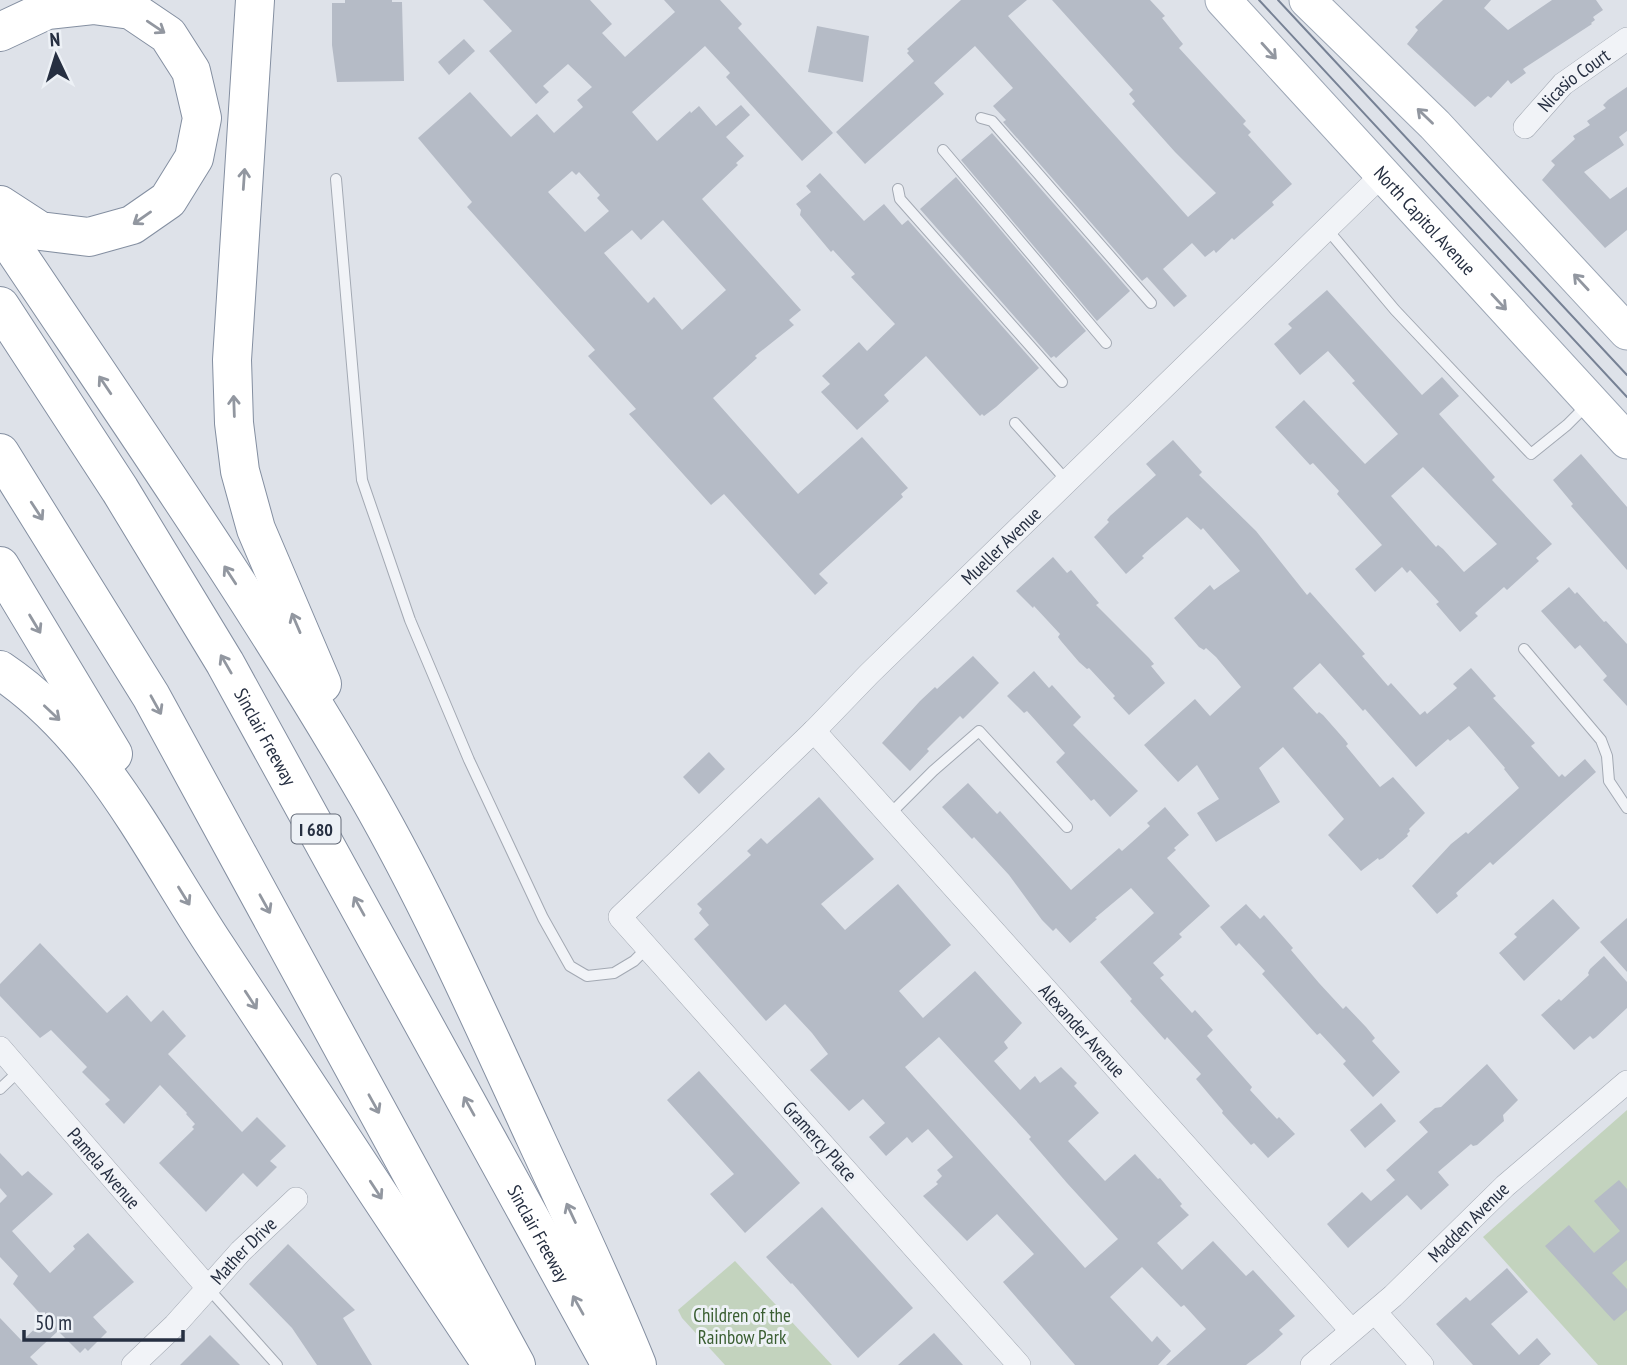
<svg xmlns="http://www.w3.org/2000/svg" width="1627" height="1365" font-family="'PT Sans Narrow',sans-serif">
	<style>
		.green { fill: #c3d3be }
		.building { fill: #b5bbc6; fill-rule: evenodd }
		.lines { fill: none; stroke-linecap: round; stroke-linejoin: round }
		.service-casing { stroke: #a3a9b3; stroke-width: 12 }
		.minor-casing { stroke: #a3a9b3; stroke-width: 24 }
		.primary-casing { stroke: #9ca6b5; stroke-width: 37 }
		.motorway-casing { stroke: #848fa1; stroke-width: 40 }
		.service { stroke: #f1f3f7; stroke-width: 10 }
		.minor { stroke: #f1f3f7; stroke-width: 23 }
		.primary { stroke: #fff; stroke-width: 35 }
		.motorway { stroke: #fff; stroke-width: 38 }
		.tram { stroke: #768194; stroke-width: 2 }
		.oneway { stroke: #9297a0 }
		.labels { text-anchor: middle; dominant-baseline: central; stroke-width: 6; stroke-linejoin: round; paint-order: stroke }
		.shield { fill: #edf1f6; stroke: #626977; stroke-width: 2 }
		.shield-label { font-size: 18px; font-weight: bold; fill: #262f41 }
		.street-label { font-size: 19px; fill: #262f41; stroke: #edf1f6 }
		.park-label { font-size: 19px; fill: #3a5e32; stroke: #edf1f6 }
	</style>
	<rect width="100%" height="100%" fill="#dee2e9"/>
	<g class="green">
		<path d="M1627 1110V1365H1598L1483 1237Z"/>
		<path d="M735 1261 832 1365H725L682 1318 678 1310Z"/>
	</g>
	<g class="building">
		<path d="M345 0H392V2H402L404 81 337 82 332 45V3H345Z"/>
		<path d="M483 0H590L612 24 602 33 625 57 675 12 664 0H720L742 24 738 28 833 133 802 161 726 77 730 73 705 46 632 112 657 141 690 111 691 113 699 106 716 126 741 105 750 115 726 137 744 156 736 163 738 165 702 199 801 310 789 320 794 325 755 356 757 358 713 398 798 494 862 437 908 488 901 494 903 497 819 574 828 583 815 595 724 494 711 505 629 414 636 409 588 356 595 350 467 207 472 202 418 138 470 92 511 137 537 114 554 133 583 107 577 100 592 87 568 64 543 86 549 92 536 104 489 51 512 31ZM572 171 576 175 579 172 600 195 597 198 609 211 585 232 548 192ZM663 220 726 290 682 330 654 297 648 303 604 253 632 230 641 240Z"/>
		<path d="M961 0H1027L1008 16 1188 217 1216 193 1175 152 1132 104 1135 101 1129 94 1133 90 1052 0H1150L1165 16 1162 18 1183 44 1179 48 1246 121 1243 124 1251 132 1248 135 1292 184 1272 202 1274 205 1234 240 1232 238 1216 253 1214 250 1205 257 1192 243 1163 269 1187 296 1174 307 1147 277 1142 281 1003 122 1006 120 993 106 1013 88 975 46 934 83 944 94 865 164 836 132 914 61 907 53 909 51 907 49Z"/>
		<path d="M1443 0H1491L1484 8 1508 30 1552 0H1596L1603 10 1593 17 1595 20 1591 23 1592 24 1523 69 1526 73 1511 84 1508 80 1491 98 1488 96 1475 107 1407 44 1418 30 1415 27Z"/>
		<path d="M817 26 869 36 863 82 808 72Z"/>
		<path d="M464 39 475 51 449 75 438 62Z"/>
		<path d="M1627 87V131L1619 137 1624 145 1584 172 1610 199 1627 187V230L1605 248 1542 180 1555 165 1551 161 1575 139 1573 136 1590 125 1587 121 1606 108 1603 105 1608 100Z"/>
		<path d="M992 133 1130 291 1097 321 961 160Z"/>
		<path d="M820 173 864 221 884 204 902 225 908 220 1039 368 996 407 984 416 982 414 980 416 926 356 884 395 889 401 857 430 821 392 830 384 822 376 859 342 867 351 895 324 851 277 855 274 833 250 831 252 800 215 801 210 796 204 811 192 806 186Z"/>
		<path d="M956 177 1086 331 1056 358 1054 356 1051 358 920 209Z"/>
		<path d="M1327 290 1422 395 1442 377 1459 396 1439 414 1495 477 1492 480 1552 544 1536 558 1539 561 1507 590 1504 587 1475 613 1478 616 1460 632 1436 604 1439 602 1410 570 1407 573 1402 567 1375 592 1355 569 1382 545 1337 494 1339 491 1313 463 1310 465 1275 427 1304 400 1365 464 1398 434 1352 383 1355 381 1328 351 1300 375 1274 344 1292 328 1288 324ZM1423 467 1497 544 1464 572 1443 549 1438 545 1436 547 1391 496Z"/>
		<path d="M1173 440 1202 472 1199 475 1256 531 1307 595 1310 592 1365 654 1362 656 1388 686 1391 683 1420 715 1425 711 1427 714 1457 688 1453 684 1471 668 1496 696 1493 698 1535 743 1531 746 1559 777 1562 774 1565 777 1585 759 1596 772 1493 865 1490 862 1456 893 1458 896 1437 914 1412 886 1451 844 1466 832 1468 834 1519 788 1504 769 1505 768 1469 726 1450 741 1448 739 1416 767 1365 709 1363 711 1320 663 1293 688 1317 714 1319 712 1323 715 1345 740 1348 744 1346 746 1380 787 1393 777 1425 813 1409 829 1410 831 1407 834 1408 836 1383 858 1379 860 1378 858 1361 871 1328 835 1344 819 1283 747 1259 768 1280 802 1216 842 1197 813 1219 799 1197 765 1178 782 1144 745 1195 699 1210 716 1241 687 1216 657 1206 648 1204 650 1199 647 1174 618 1210 585 1214 590 1240 571 1203 528 1201 530 1187 517 1152 547 1142 556 1144 558 1126 574 1094 537 1109 522 1107 520 1110 516 1156 475 1146 464Z"/>
		<path d="M1581 454 1627 507V570L1571 506 1573 504 1553 480Z"/>
		<path d="M1053 557 1067 573 1071 570 1081 582 1099 603 1096 605 1149 658 1154 664 1151 666 1165 683 1129 715 1113 698 1115 696 1089 668 1087 669 1079 662 1061 641 1058 637 1060 634 1034 606 1033 608 1016 591Z"/>
		<path d="M1569 587 1575 594 1577 592 1604 622 1606 621 1627 644V706L1603 680 1607 676 1580 645 1575 649 1541 611Z"/>
		<path d="M973 656 999 683 963 719 960 716 927 749 929 751 910 771 882 743 920 701 935 687 937 689Z"/>
		<path d="M1034 671 1049 688 1052 685 1081 717 1073 725 1138 791 1110 817 1094 799 1091 801 1056 762 1065 753 1027 711 1024 713 1007 696Z"/>
		<path d="M709 752 725 769 699 794 683 777Z"/>
		<path d="M968 783 997 814 1000 811 1071 890 1119 848 1122 851 1150 826 1147 823 1165 807 1189 835 1174 848 1176 850 1167 858 1210 906 1179 934 1182 937 1153 963 1164 975 1160 978 1192 1013 1195 1010 1213 1030 1207 1036 1252 1087 1250 1090 1277 1119 1279 1117 1295 1134 1268 1158 1254 1143 1251 1145 1222 1113 1223 1111 1196 1079 1201 1074 1167 1037 1165 1040 1130 1001 1132 999 1100 962 1154 913 1131 888 1095 918 1097 919 1070 943 1056 928 1053 931 1042 920 1009 875 974 837 972 839 942 807Z"/>
		<path d="M819 797 874 859 821 904 845 930 898 884 951 945 899 991 923 1018 975 971 1022 1023 1004 1042 1008 1048 994 1061 1020 1090 1035 1076 1040 1083 1061 1067 1077 1083 1074 1086 1099 1113 1068 1141 1105 1181 1135 1154 1158 1179 1160 1178 1182 1204 1180 1206 1189 1215 1157 1243 1182 1270 1213 1241 1246 1276 1253 1270 1295 1316 1279 1330 1283 1334 1263 1352 1246 1365H1166L1206 1329 1184 1305 1181 1307 1142 1267 1110 1297 1152 1342 1157 1336 1171 1351 1158 1365H1075L1003 1282 1034 1254 997 1214 967 1241 923 1196 938 1184 936 1182 942 1176 937 1170 953 1157 928 1129 912 1143 907 1137 886 1156 869 1137 885 1123 863 1099 849 1111 810 1070 828 1054 812 1033 785 1004 766 1021 694 939 709 925 699 913 702 909 697 904 751 855 747 851 761 838 767 844ZM939 1037 1031 1137 1029 1139 1067 1183 1118 1239 1085 1268 905 1067Z"/>
		<path d="M1553 899 1580 928 1524 981 1499 953 1517 937 1514 934Z"/>
		<path d="M1246 904 1260 919 1264 915 1293 948 1291 950 1319 983 1343 1009 1346 1006 1366 1027 1375 1038 1372 1041 1400 1072 1373 1097 1343 1064 1346 1061 1320 1033 1317 1035 1262 974 1265 971 1239 943 1236 946 1220 927Z"/>
		<path d="M1627 918V972L1600 942Z"/>
		<path d="M40 943 107 1013 127 995 151 1022 163 1010 186 1036 168 1054 242 1132 257 1117 286 1146 270 1161 277 1167 257 1187 243 1173 206 1212 159 1163 194 1129 192 1127 195 1124 186 1114 187 1113 160 1085 124 1124 105 1104 110 1100 82 1072 87 1067 51 1030 40 1038 0 996V984Z"/>
		<path d="M1604 956 1627 982V1008L1596 1037 1593 1039 1590 1036 1574 1050 1541 1015 1559 999 1561 1001 1589 975 1588 973 1590 969Z"/>
		<path d="M1487 1064 1518 1100 1503 1115 1504 1121 1477 1145 1473 1146 1471 1144 1438 1172 1449 1185 1421 1210 1407 1195 1348 1248 1327 1224 1362 1192 1371 1201 1395 1180 1386 1170 1428 1132 1419 1122 1435 1108 1441 1107Z"/>
		<path d="M699 1071 800 1183 745 1233 710 1194 734 1174 667 1100Z"/>
		<path d="M1381 1103 1396 1121 1365 1148 1350 1130Z"/>
		<path d="M0 1153 22 1176 28 1171 53 1194 12 1231 50 1273 75 1249 73 1246 88 1233 134 1282 93 1317 107 1332 88 1351 85 1348 80 1353 58 1331 30 1357 38 1365H0V1318L22 1341 45 1319 13 1284 18 1276 0 1257V1203L7 1196 0 1188Z"/>
		<path d="M1619 1180 1627 1189V1260L1612 1273 1627 1289V1310L1614 1321 1545 1246 1569 1225 1594 1253 1620 1231 1594 1201Z"/>
		<path d="M822 1207 913 1308 858 1358 792 1283 791 1284 766 1257Z"/>
		<path d="M288 1244 355 1310 343 1318 372 1365H317L292 1328 249 1284Z"/>
		<path d="M1507 1268 1528 1292 1491 1324 1519 1355 1537 1338 1551 1354 1539 1365H1473L1436 1324 1466 1297 1470 1301Z"/>
		<path d="M934 1333 963 1365H898Z"/>
		<path d="M210 1335 240 1365H180Z"/>
	</g>
	<g class="lines">
		<g class="service-casing">
			<g id="service">
				<path d="M981 118 992 121 1151 303"/>
				<path d="M943 150 1106 343"/>
				<path d="M336 179 362 480 410 620 469 760 543 918 570 966 587 976 614 973 634 961 647 948"/>
				<path d="M898 189 900 199 1062 382"/>
				<path d="M1327 229 1395 310 1531 454 1567 425 1587 405"/>
				<path d="M1015 423 1067 481"/>
				<path d="M1524 649 1601 740 1607 756 1609 781 1627 808"/>
				<path d="M890 814 933 771 979 731 1067 827"/>
				<path d="M0 1089 20 1070"/>
				<path d="M208 1288 277 1365"/>
			</g>
		</g>
		<g class="minor-casing">
			<g id="minor">
				<path id="s1" d="M1525 127 1563 84 1627 39"/>
				<path id="s2" d="M814 731 1351 1330"/>
				<path id="s3" d="M0 1048 208 1288"/>
				<path d="M1375 1312 1422 1365"/>
				<path id="s4" d="M133 1365 175 1325 241 1251 296 1199"/>
				<path id="s5" d="M1019 1365 620 917 814 731 869 674 1382 175"/>
				<path id="s6" d="M1312 1365 1393 1296 1505 1186 1627 1082"/>
			</g>
		</g>
		<g class="primary-casing">
			<g id="primary">
				<path id="s7" d="M1223 0 1627 441"/>
				<path d="M1307 0 1435 125 1627 332"/>
			</g>
		</g>
		<g class="motorway-casing">
			<g id="motorway">
				<path d="M255 0 232 360 234 423 240 471 256 529 322 684"/>
				<path d="M0 32 47 10 93 5 131 10 168 35 191 71 202 118 194 158 168 200 132 225 89 237 40 231 0 205"/>
				<path d="M0 228C125 415 255 601 368 796 431 906 482 1022 535 1137 570 1213 606 1288 637 1365"/>
				<path id="s8" d="M0 306 120 490 225 663 611 1365"/>
				<path d="M0 453 151 696 516 1365"/>
				<path d="M0 566 113 754"/>
				<path d="M0 670C100 737 151 849 216 947 305 1083 394 1218 484 1353"/>
			</g>
		</g>
		<use href="#service" class="service"/>
		<use href="#minor" class="minor"/>
		<use href="#primary" class="primary"/>
		<use href="#motorway" class="motorway"/>
		<g class="tram">
			<path d="M1259 0 1627 397"/>
			<path d="M1278 0 1627 375"/>
		</g>
	</g>
	<defs><path id="oneway-shaft" d="M-6 0H5M1.5-3L5.5 0L1.5 3" fill="none" stroke-width="1.6" stroke-linecap="round" stroke-linejoin="round" transform="scale(1.75)"/></defs>
	<g class="oneway">
		<use href="#oneway-shaft" transform="translate(156 27) rotate(34)"/>
		<use href="#oneway-shaft" transform="translate(1269 51) rotate(48)"/>
		<use href="#oneway-shaft" transform="translate(1425 116) rotate(-136)"/>
		<use href="#oneway-shaft" transform="translate(244 179) rotate(-86)"/>
		<use href="#oneway-shaft" transform="translate(142 218) rotate(145)"/>
		<use href="#oneway-shaft" transform="translate(1581 282) rotate(-133)"/>
		<use href="#oneway-shaft" transform="translate(1499 302) rotate(47)"/>
		<use href="#oneway-shaft" transform="translate(105 385) rotate(-124)"/>
		<use href="#oneway-shaft" transform="translate(234 406) rotate(-92)"/>
		<use href="#oneway-shaft" transform="translate(37 511) rotate(57)"/>
		<use href="#oneway-shaft" transform="translate(230 575) rotate(-123)"/>
		<use href="#oneway-shaft" transform="translate(296 623) rotate(-113)"/>
		<use href="#oneway-shaft" transform="translate(35 624) rotate(59)"/>
		<use href="#oneway-shaft" transform="translate(226 664) rotate(-120)"/>
		<use href="#oneway-shaft" transform="translate(156 705) rotate(61)"/>
		<use href="#oneway-shaft" transform="translate(52 713) rotate(43)"/>
		<use href="#oneway-shaft" transform="translate(184 896) rotate(58)"/>
		<use href="#oneway-shaft" transform="translate(265 904) rotate(61)"/>
		<use href="#oneway-shaft" transform="translate(359 906) rotate(-119)"/>
		<use href="#oneway-shaft" transform="translate(251 1000) rotate(57)"/>
		<use href="#oneway-shaft" transform="translate(374 1104) rotate(61)"/>
		<use href="#oneway-shaft" transform="translate(469 1106) rotate(-119)"/>
		<use href="#oneway-shaft" transform="translate(376 1190) rotate(57)"/>
		<use href="#oneway-shaft" transform="translate(571 1213) rotate(-115)"/>
		<use href="#oneway-shaft" transform="translate(578 1305) rotate(-119)"/>
	</g>
	<g class="labels">
		<rect class="shield" x="291.5" y="814.5" width="49" height="29" rx="5"/>
		<g class="shield-label">
			<text x="316" y="829">I 680</text>
		</g>
		<g class="street-label">
			<text stroke="none"><textPath href="#s1" startOffset="68">Nicasio Court</textPath></text>
			<text stroke="none"><textPath href="#s7" startOffset="299">North Capitol Avenue</textPath></text>
			<text stroke="none"><textPath href="#s5" startOffset="1132">Mueller Avenue</textPath></text>
			<text stroke="none"><textPath href="#s8" startOffset="506">Sinclair Freeway</textPath></text>
			<text stroke="none"><textPath href="#s2" startOffset="402">Alexander Avenue</textPath></text>
			<text transform="translate(820 1141) rotate(48)">Gramercy Place</text>
			<text stroke="none"><textPath href="#s3" startOffset="159">Pamela Avenue</textPath></text>
			<text stroke="none"><textPath href="#s6" startOffset="212">Madden Avenue</textPath></text>
			<text stroke="none"><textPath href="#s8" startOffset="1073">Sinclair Freeway</textPath></text>
			<text stroke="none"><textPath href="#s4" startOffset="159">Mather Drive</textPath></text>
		</g>
		<g class="park-label">
			<text x="742" y="1315">Children of the<tspan x="742" dy="22">Rainbow Park</tspan></text>
		</g>
	</g>
	<g transform="translate(56 56) rotate(356)" stroke="#edf1f6" stroke-width="5" paint-order="stroke">
	<path d="M0-5L12 26L0 18L-12 26Z" fill="#262f41"/>
	<text y="-10" font-size="19" font-weight="bold" text-anchor="middle" fill="#262f41">N</text>
	</g>
	<path d="M24 1330v10h159v-10" fill="none" stroke="#262f41" stroke-width="3.5"/>
	<text x="35" y="1330" font-size="21" fill="#262f41" stroke="#edf1f6" stroke-width="5" paint-order="stroke">50 m</text>
</svg>
